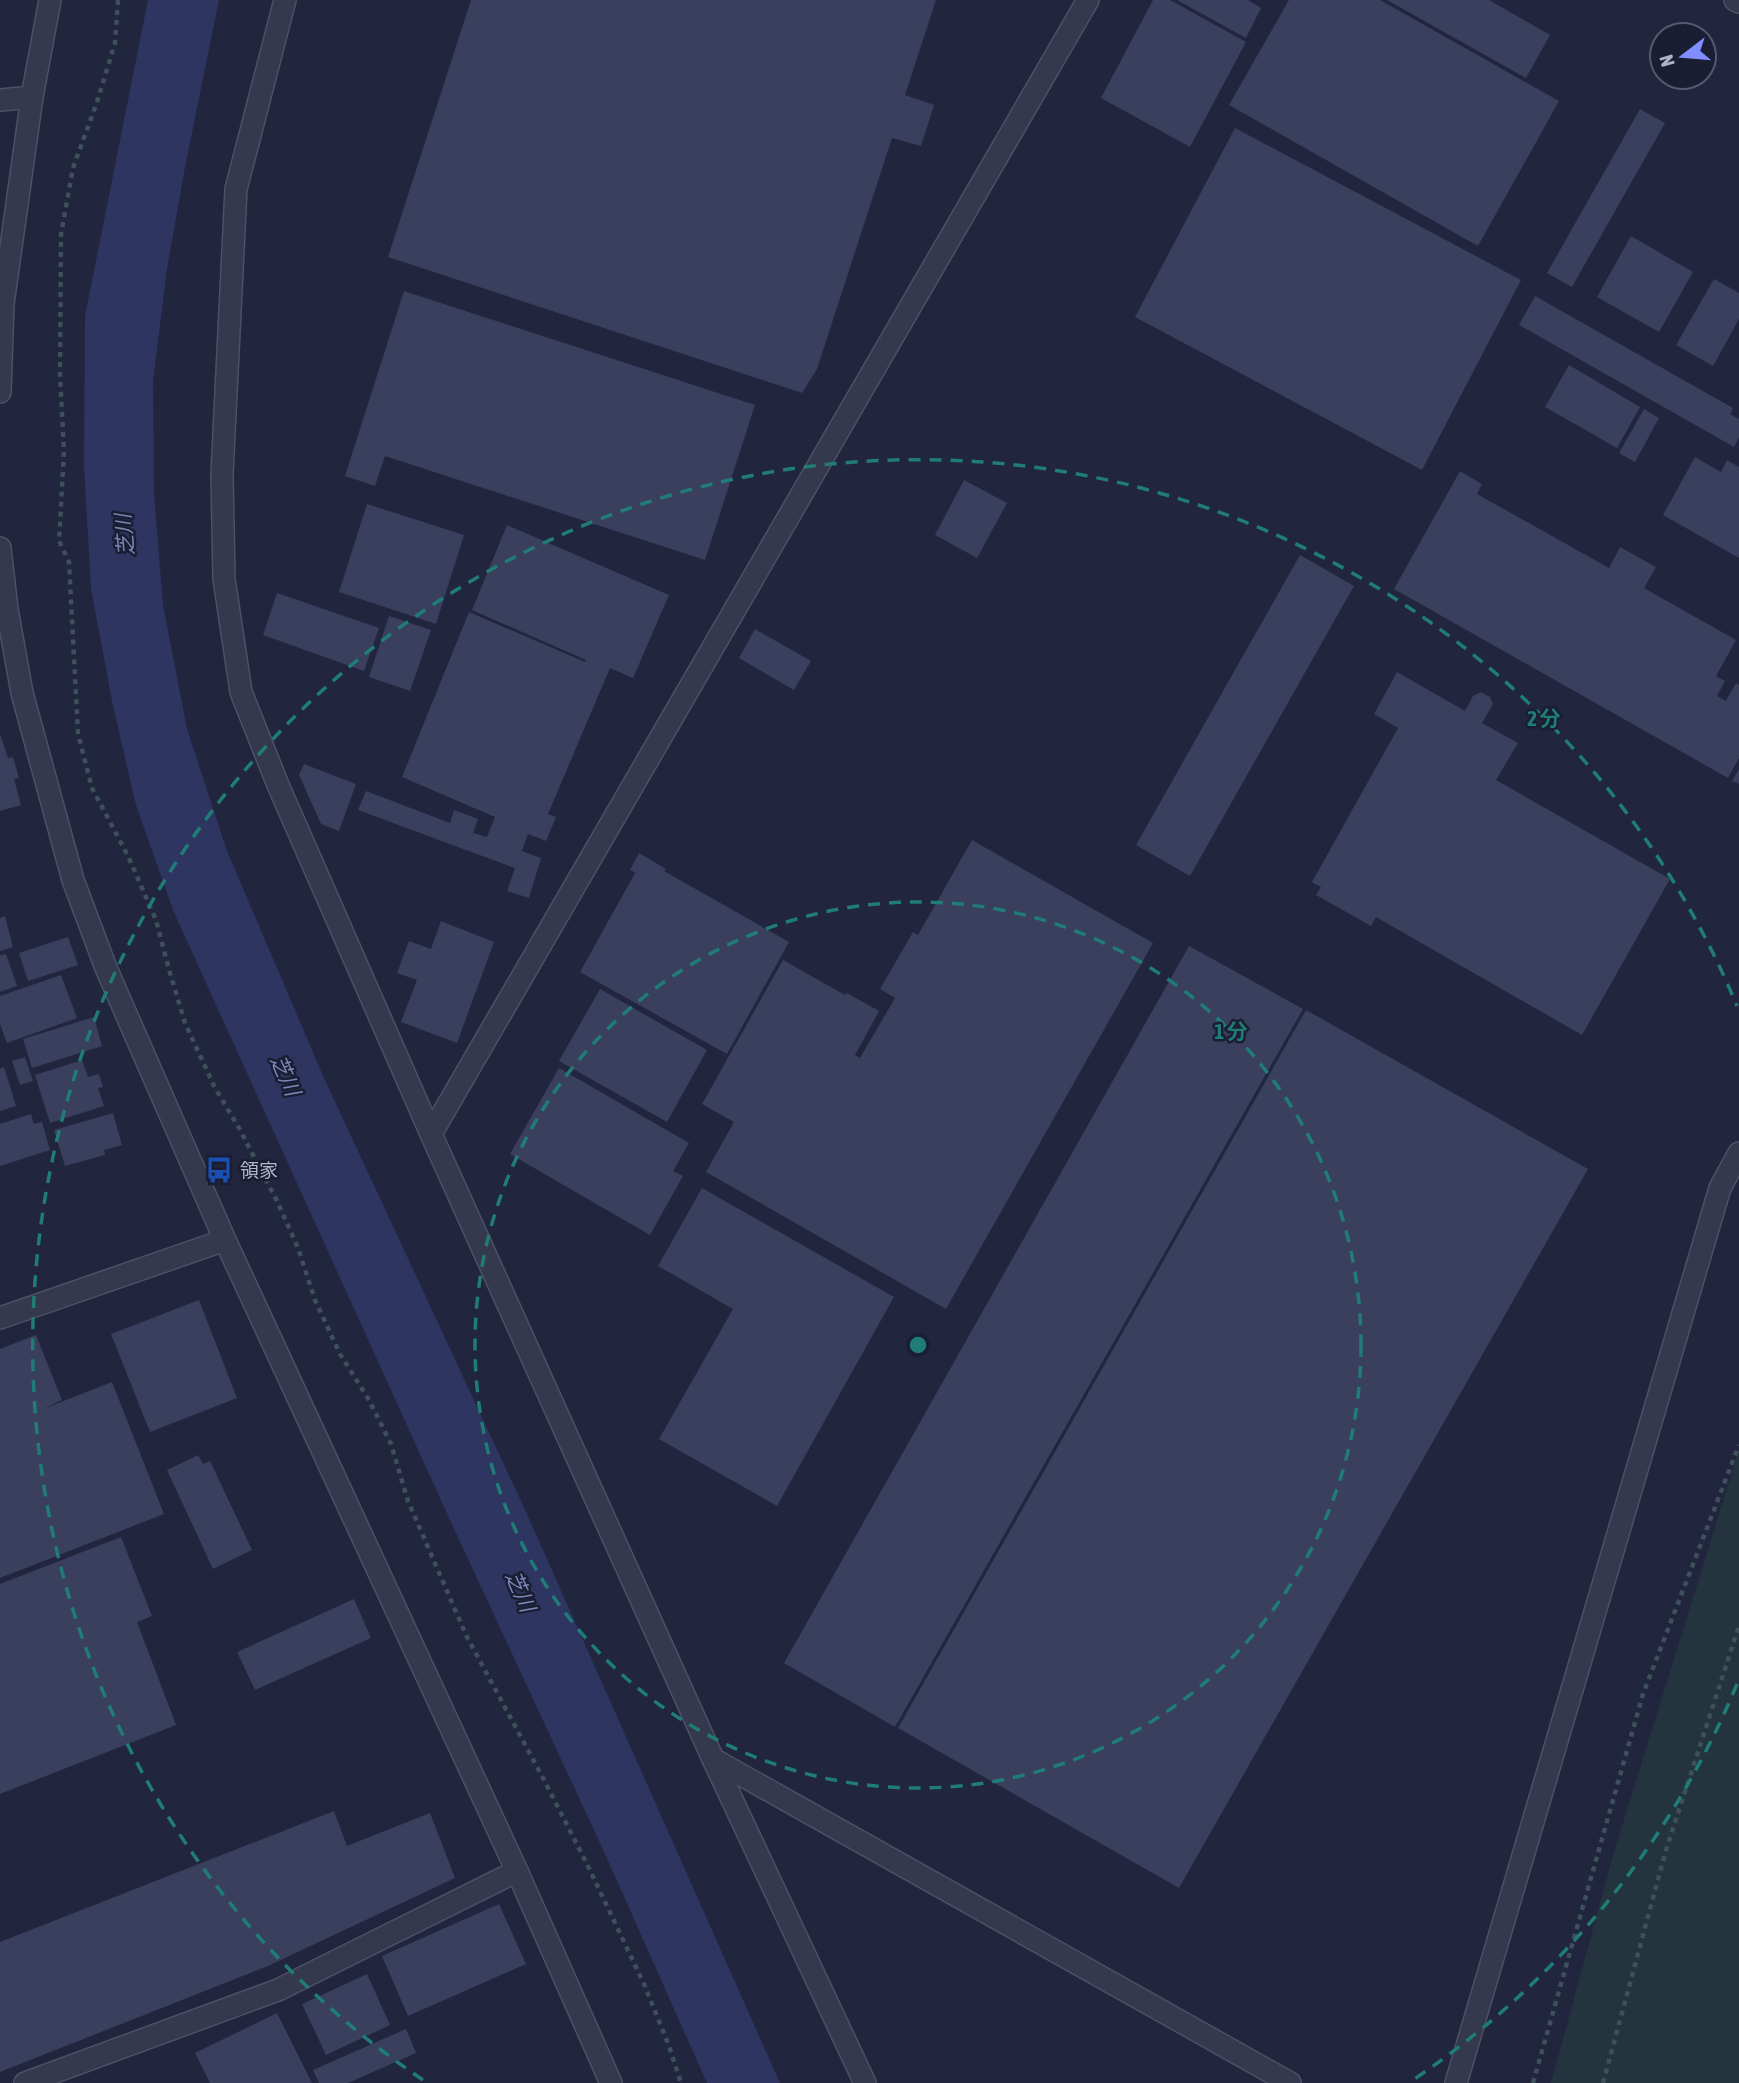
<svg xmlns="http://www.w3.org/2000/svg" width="1739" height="2083" font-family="'Asap Condensed','Noto Sans JP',sans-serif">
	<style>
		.green { fill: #23343f }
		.water { fill: #2e3561 }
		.building { fill: #3a3f5d }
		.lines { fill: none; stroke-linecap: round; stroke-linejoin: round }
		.minor-casing { stroke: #4d5066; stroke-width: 24 }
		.path { stroke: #3e5059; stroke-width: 4.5; stroke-dasharray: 5 5; stroke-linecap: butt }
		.minor { stroke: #35394e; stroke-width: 21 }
		.ring { fill: none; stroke: #1f7c77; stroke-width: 3.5; stroke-dasharray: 12 9 }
		.labels { text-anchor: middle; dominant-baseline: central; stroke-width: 5; stroke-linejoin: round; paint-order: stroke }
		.poi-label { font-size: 19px; fill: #b0b3ca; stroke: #1a1e33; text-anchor: start }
		.water-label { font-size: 21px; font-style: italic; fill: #7d86b8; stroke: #1a1e33 }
		.centre { fill: #1f7c77; stroke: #1a1e33; stroke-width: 3.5 }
		.ring-label { font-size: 21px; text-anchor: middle; font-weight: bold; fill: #1f7c77; stroke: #1a1e33; stroke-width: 5; stroke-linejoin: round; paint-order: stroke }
	</style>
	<rect width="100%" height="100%" fill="#21253e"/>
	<path class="green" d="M1739 1450V2083H1551L1613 1855Z"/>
	<path class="water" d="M148 0H219L185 167 167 269 153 381 154 493 163 605 187 729 227 851 324 1078 527 1514 780 2083H707L606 1856 449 1518 173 910 136 805 113 706 91 589 84 466 85 316Z"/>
	<g class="building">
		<path d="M471 0H936L905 95 934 105 921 146 892 138 817 369 802 393 388 257Z"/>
		<path d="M1153 0H1170L1246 42 1190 147 1101 98Z"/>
		<path d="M1177 0H1248L1261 8 1246 38Z"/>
		<path d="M1289 0H1380L1559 101 1478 246 1229 105Z"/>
		<path d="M1387 0H1489L1550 35 1526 78Z"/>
		<path d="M1640 109 1665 123 1572 287 1547 273Z"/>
		<path d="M1235 128 1521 280 1422 470 1135 317Z"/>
		<path d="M1631 236 1693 272 1659 332 1597 297Z"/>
		<path d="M1714 279 1739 293V319L1713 366 1676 345Z"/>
		<path d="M404 291 755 405 705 560 385 456 375 486 345 476Z"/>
		<path d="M1535 296 1733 408 1730 414 1739 419V437L1734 447 1519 325Z"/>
		<path d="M1569 365 1640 407 1617 448 1545 407Z"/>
		<path d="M1644 409 1659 418 1635 462 1619 453Z"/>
		<path d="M1695 457 1721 472 1727 460 1739 467V558L1663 515Z"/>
		<path d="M1460 471 1482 484 1477 494 1609 568 1620 547 1656 567 1644 588 1736 640 1716 676 1725 681 1717 696 1726 701 1736 683 1739 685V758L1728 778 1394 589Z"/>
		<path d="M964 480 1007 503 977 558 935 535Z"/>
		<path d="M367 504 464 535 436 624 339 592Z"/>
		<path d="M507 525 669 595 633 678 610 668 548 814 556 817 546 841 528 834 522 851 541 858 529 898 507 891 515 868 358 810 366 791 450 823 454 810 478 819 473 833 487 837 495 817 402 777 469 612 585 662 586 660 472 610Z"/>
		<path d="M1300 555 1354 586 1190 876 1136 845Z"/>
		<path d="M277 593 379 628 364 671 263 635Z"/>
		<path d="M389 616 431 630 410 691 369 677Z"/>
		<path d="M755 629 811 661 794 690 739 658Z"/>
		<path d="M1397 672 1465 711 1473 696 1481 692 1490 697 1493 704 1482 723 1518 743 1496 780 1670 879 1582 1035 1376 917 1371 926 1316 895 1321 887 1312 882 1398 728 1374 714Z"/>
		<path d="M0 734 8 758 13 757 19 778 14 779 21 805 0 811Z"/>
		<path d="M304 764 356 784 339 831 321 824 299 775Z"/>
		<path d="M1739 769V784L1732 781Z"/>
		<path d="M972 840 1153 943 946 1309 706 1172 734 1122 702 1104 783 960 845 995 847 993 879 1011 855 1055 860 1058 895 998 880 989 913 932 918 935Z"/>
		<path d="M639 853 666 869 664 871 789 942 727 1054 580 972 635 873 630 870Z"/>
		<path d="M5 916 13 947 0 951V918Z"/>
		<path d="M441 921 494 942 457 1043 401 1022 417 980 397 973 409 941 431 949Z"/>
		<path d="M68 937 78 965 28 981 19 953Z"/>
		<path d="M1189 946 1303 1009 895 1727 784 1663Z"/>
		<path d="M6 954 17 986 0 992V955Z"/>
		<path d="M61 975 77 1018 7 1043 0 1024V996Z"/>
		<path d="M600 989 707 1050 667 1122 559 1061Z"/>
		<path d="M1306 1010 1588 1169 1179 1888 898 1728Z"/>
		<path d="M94 1017 102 1046 32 1068 23 1039Z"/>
		<path d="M25 1057 33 1081 20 1085 12 1061Z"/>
		<path d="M82 1060 88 1077 99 1074 103 1087 98 1088 104 1106 50 1123 35 1075Z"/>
		<path d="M4 1067 16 1106 0 1111V1069Z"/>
		<path d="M559 1068 689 1143 673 1171 683 1176 650 1235 510 1154Z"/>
		<path d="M113 1113 122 1145 104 1150 105 1155 65 1166 54 1130Z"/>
		<path d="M31 1114 34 1124 42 1122 50 1150 0 1166V1124Z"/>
		<path d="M702 1188 894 1297 777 1506 659 1439 733 1309 658 1266Z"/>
		<path d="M199 1300 237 1398 150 1432 111 1334Z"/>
		<path d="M36 1335 62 1400 43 1409 112 1382 164 1514 0 1578V1349Z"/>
		<path d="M198 1455 203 1464 210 1461 252 1550 213 1569 167 1470Z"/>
		<path d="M121 1537 152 1616 137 1622 176 1725 0 1794V1584Z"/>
		<path d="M354 1599 371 1638 255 1690 237 1652Z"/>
		<path d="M334 1811 347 1846 430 1813 455 1878 268 1966 0 2072V1942Z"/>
		<path d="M499 1904 526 1964 408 2016 382 1956Z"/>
		<path d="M367 1974 390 2025 326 2055 302 2004Z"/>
		<path d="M277 2013 312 2083H210L195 2053Z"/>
		<path d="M406 2029 416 2053 348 2083H319L313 2070Z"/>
	</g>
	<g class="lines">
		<g class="minor-casing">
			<g id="minor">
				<path d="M285 0 236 189 222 474 224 579 241 692 278 785 431 1134 713 1759 865 2083"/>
				<path d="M1735 0 1739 2"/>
				<path d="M0 100 32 97"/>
				<path d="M0 392 3 304 32 97 50 0"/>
				<path d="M0 548 7 609 22 693 73 880 106 968 225 1240 517 1871 611 2083"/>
				<path d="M431 1134 1088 0"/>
				<path d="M0 1318 225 1240"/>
				<path d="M713 1759 1290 2083"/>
				<path d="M25 2083 278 1990 517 1871"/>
				<path d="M1456 2083 1720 1188 1739 1153"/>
			</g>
		</g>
		<g class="path">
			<path d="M118 0 115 43 97 102 73 168 61 234 60 375 64 451 59 541 69 562 78 734 92 788 128 856 156 920 170 973 185 1023 215 1088 239 1128 277 1201 298 1248 315 1300 340 1354 369 1400 391 1444 408 1501 466 1635 543 1778 587 1864 644 1984 669 2046 681 2083"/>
			<path d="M1533 2083 1643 1694 1739 1445"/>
			<path d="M1603 2083 1666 1850 1739 1626"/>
		</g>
		<use href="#minor" class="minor"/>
	</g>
	<g class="ring">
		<circle cx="918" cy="1345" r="443"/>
		<path d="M1737 1684A886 886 0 0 1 1413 2080M423 2080A886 886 0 1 1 1737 1006"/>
	</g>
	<defs>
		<g id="bus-bare" transform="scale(2.1)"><path d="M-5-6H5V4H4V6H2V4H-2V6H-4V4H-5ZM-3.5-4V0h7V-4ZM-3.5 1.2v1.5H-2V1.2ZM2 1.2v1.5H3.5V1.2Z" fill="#1a4fb4" stroke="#1a1e33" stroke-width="2.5" paint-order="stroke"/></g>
	</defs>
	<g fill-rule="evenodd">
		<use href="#bus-bare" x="219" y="1170"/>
	</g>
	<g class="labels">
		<g class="poi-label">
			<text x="240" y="1170">領家</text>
		</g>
		<g class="water-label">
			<text transform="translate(124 535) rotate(-95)">芝川</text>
			<text transform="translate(286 1075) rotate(66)">芝川</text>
			<text transform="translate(521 1591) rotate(66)">芝川</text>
		</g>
	</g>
	<circle cx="918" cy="1345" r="10" class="centre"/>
	<g class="ring-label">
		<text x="1544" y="726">2 分</text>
		<text x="1231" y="1039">1 分</text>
	</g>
	<g transform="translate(1683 56) rotate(254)"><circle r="33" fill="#1a1e33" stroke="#565a6f" stroke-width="2"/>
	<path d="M0-5L12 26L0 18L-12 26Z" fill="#808eff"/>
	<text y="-10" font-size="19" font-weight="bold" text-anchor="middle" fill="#b0b3ca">N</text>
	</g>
</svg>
